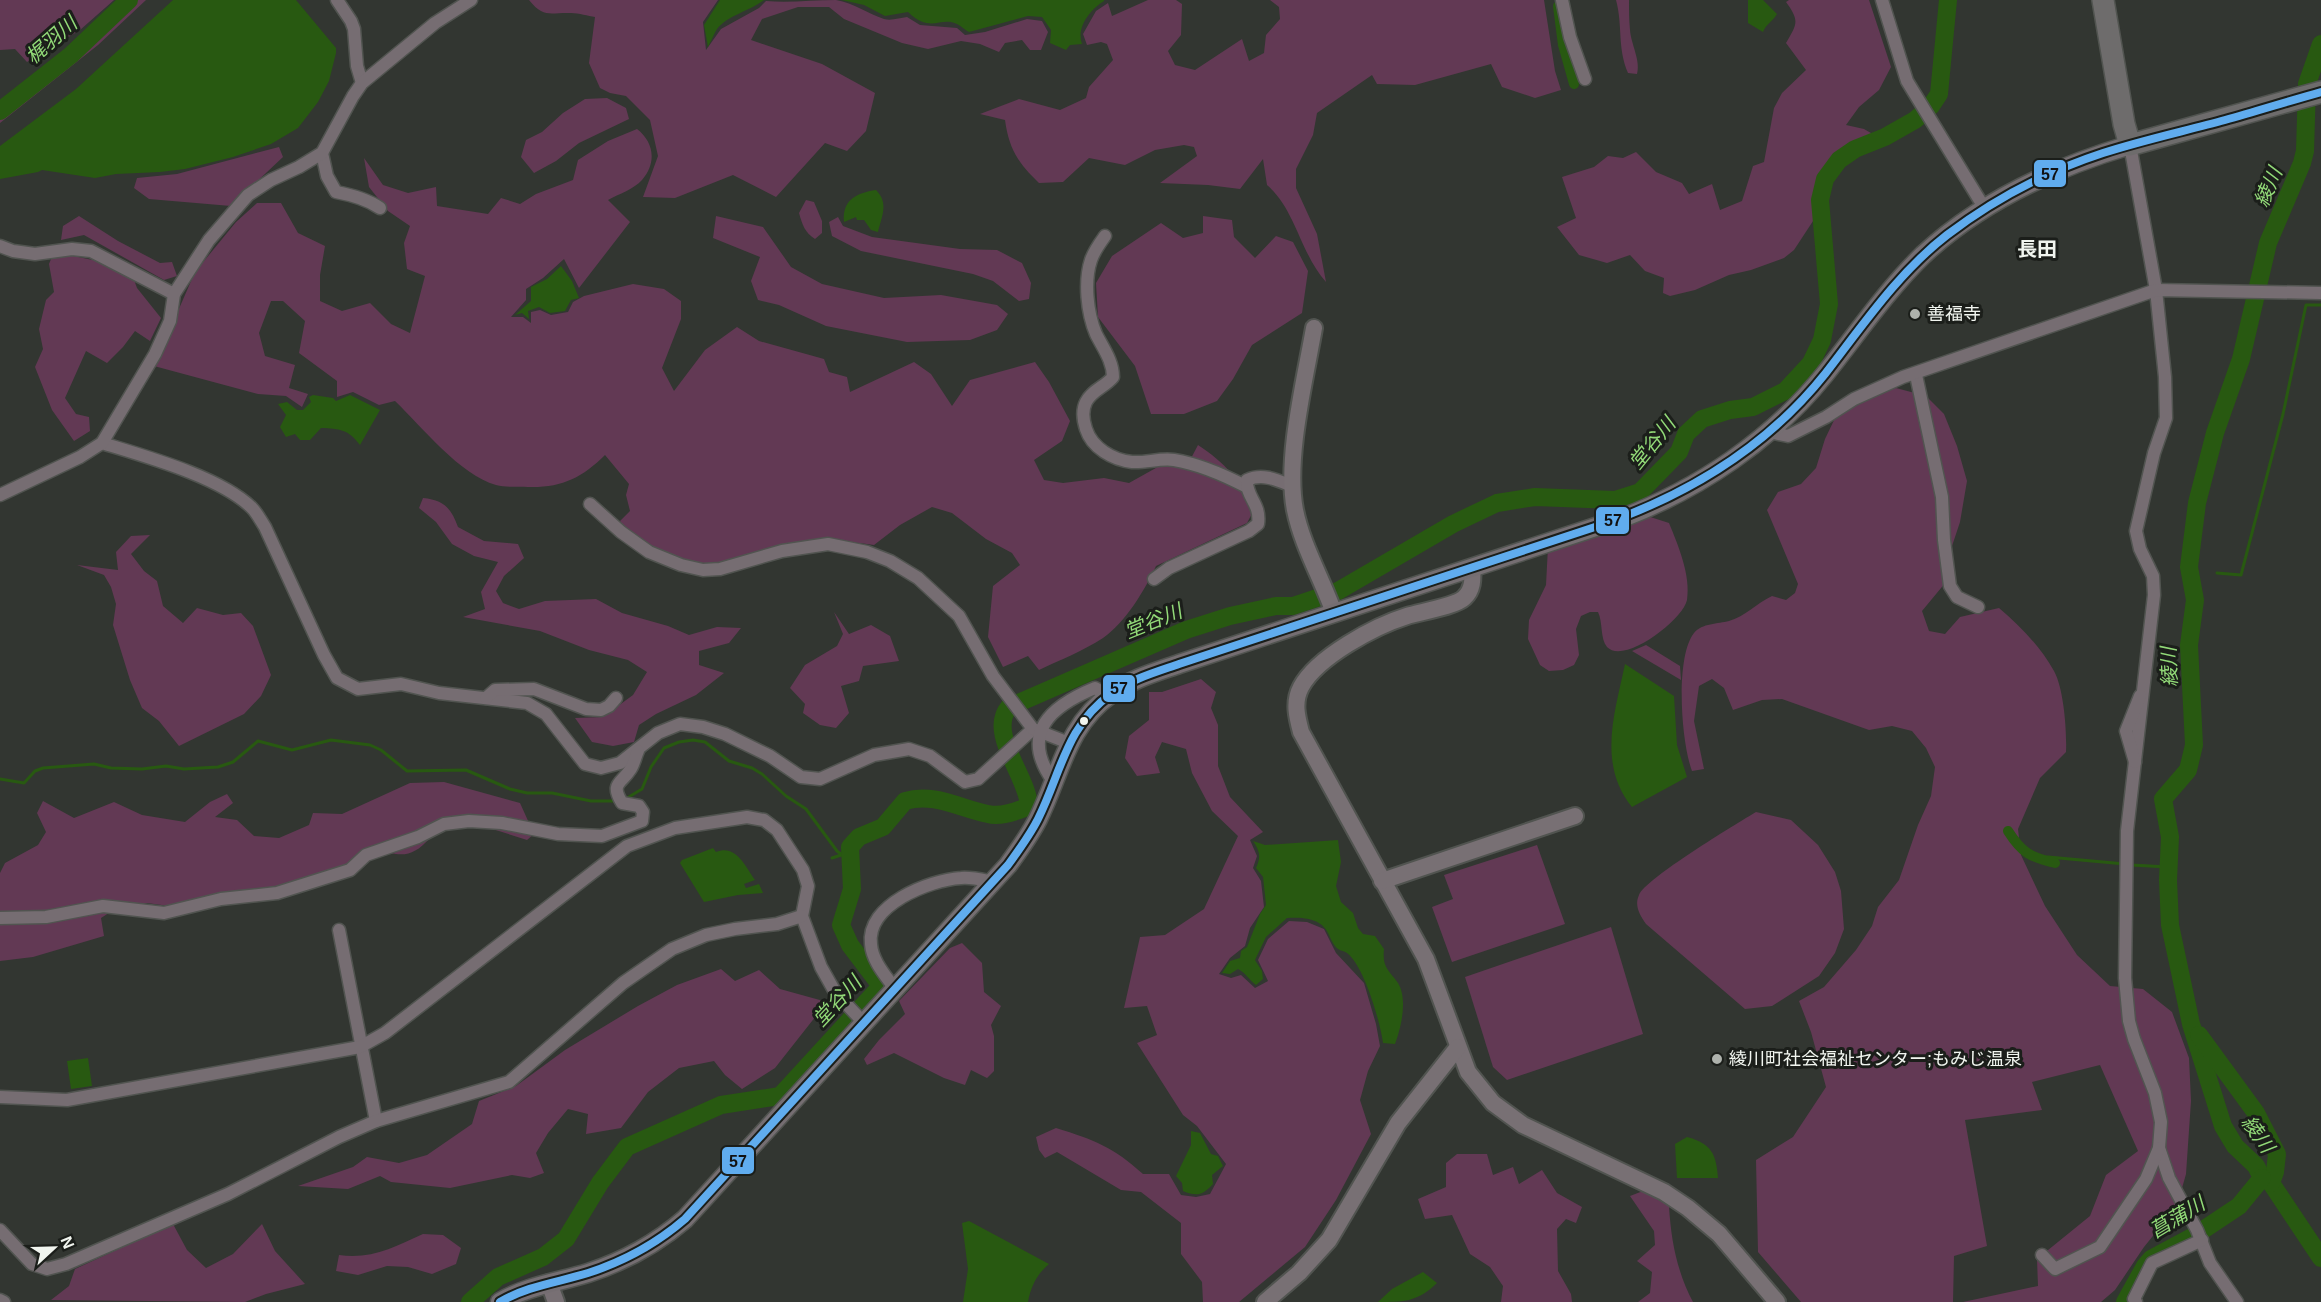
<svg xmlns="http://www.w3.org/2000/svg" width="2321" height="1302" font-family="Arial,'Noto Sans JP',sans-serif">
	<style>
		.green { fill: #623954 }
		.water { fill: #285911 }
		.lines { fill: none; stroke-linecap: round; stroke-linejoin: round }
		.stream { stroke: #285911; stroke-width: 3 }
		.canal { stroke: #285911; stroke-width: 10 }
		.river { stroke: #285911; stroke-width: 18 }
		.street-casing { stroke: #515450; stroke-width: 15 }
		.secondary-casing { stroke: #515450; stroke-width: 20 }
		.primary-casing { stroke: #515450; stroke-width: 21 }
		.highway-casing { stroke: #515450; stroke-width: 24 }
		.street { stroke: #766d72; stroke-width: 12 }
		.secondary { stroke: #787074; stroke-width: 16 }
		.primary { stroke: #756e72; stroke-width: 18 }
		.highway { stroke: #6e6c6c; stroke-width: 21 }
		.bus-1-casing { stroke: #1b1e1a; stroke-width: 12 }
		.bus-1 { stroke: #60acee; stroke-width: 8 }
		.poi-dot { fill: #aeb2ac; stroke: #1b1e1a; stroke-width: 2 }
		.bus-dot { fill: #f1f5ef; stroke: #1b1e1a; stroke-width: 2 }
		.labels { text-anchor: middle; dominant-baseline: central; stroke-width: 6; stroke-linejoin: round; paint-order: stroke }
		.poi-label { font-size: 18px; fill: #f1f5ef; stroke: #1b1e1a; text-anchor: start }
		.water-label { font-size: 20px; font-style: italic; fill: #92da78; stroke: #1b1e1a }
		.neighbourhood-label { font-size: 20px; font-weight: bold; fill: #f1f5ef; stroke: #1b1e1a }
		.line-badge { stroke: #1b1e1a; stroke-width: 2 }
		.pale-badge-label { font-size: 16px; text-anchor: middle; font-weight: bold; fill: #111 }
	</style>
	<rect width="100%" height="100%" fill="#323631"/>
	<g class="green">
		<path d="M0 0H114L80 30 27 62 15 49 0 50Z"/>
		<path d="M137 0H146L98 45 0 123V118L87 48Z"/>
		<path d="M529 0H718L703 22 706 50 721 29 759 8 766 1C789 3 813 0 836 0 854 3 868 14 884 19 891 21 900 18 907 17L920 25 957 28 965 35 985 32 1027 19 1042 21 1048 32 1041 50H1030L1022 40 1005 43 999 52 980 44 961 41 928 49 902 43 844 19 829 7H798L762 19 751 40 822 64 875 93 866 131 847 151 825 143 776 197 733 175 675 198 643 197 658 156 650 120 626 96 610 93 600 88 589 63 595 17C588 16 579 13 571 13 551 12 544 19 529 0Z"/>
		<path d="M1148 0H1176L1182 4 1181 35 1168 51 1175 65 1195 70 1242 39 1249 61 1264 53 1266 35 1280 19 1279 7 1270 0H1544L1555 71 1561 90 1535 98 1502 87 1491 64 1415 85 1377 84 1372 75 1317 113 1313 135 1296 169V188L1317 234 1326 282C1300 253 1296 210 1267 185L1263 159 1240 189 1208 185 1160 183 1197 156 1194 147 1184 145 1155 150 1125 165 1089 158 1063 182 1039 183C1018 163 1009 149 1005 120L980 114 1019 99 1060 110 1086 98 1089 87 1113 60 1107 44 1101 42 1087 45 1083 34 1096 11 1108 3 1112 16Z"/>
		<path d="M1616 0H1629C1629 10 1629 20 1630 30 1631 44 1641 61 1637 74L1628 73C1617 47 1623 26 1616 0Z"/>
		<path d="M1789 0H1869L1891 67 1879 90 1859 107 1846 125 1864 129 1876 136 1847 150 1825 172 1815 218 1794 250 1784 258 1751 270 1729 275 1695 290 1670 296 1663 293 1664 278 1645 271 1630 255 1607 263 1579 255 1557 227 1576 218 1562 177 1594 167 1608 156 1623 158 1636 152 1656 172 1682 183 1689 194 1712 184 1720 210 1742 201 1753 166 1764 162 1774 108 1782 93 1806 70 1786 43C1797 24 1800 21 1786 2Z"/>
		<path d="M607 98 626 108 629 119 579 143 556 161 534 173 521 157 526 140 542 132 563 113 585 99Z"/>
		<path d="M637 129C654 142 657 163 642 180 634 189 619 194 608 200L630 222 579 288 564 259 543 278 526 289V300L511 317H523L531 323V312L540 310 551 315 568 312 573 302 584 296 633 284 664 289 681 301V319L662 368 674 391 705 350 737 327 759 341 824 359 829 372 847 377 850 392 914 362 931 374 952 406 970 380 1035 362 1049 382 1070 421 1062 441 1034 460 1044 480 1063 483 1104 478 1129 483 1163 464 1187 466 1198 445C1224 462 1241 481 1255 508L1247 523 1156 566C1145 590 1125 623 1103 638 1083 651 1060 660 1039 670L1028 656 1003 667 988 637 993 586 1020 565 1012 553 986 539 952 513 932 507 900 525 874 545C847 541 819 539 791 543 776 546 763 557 749 562 709 574 641 557 620 521L630 511 626 495 629 484 605 455C582 478 561 488 528 487 518 486 506 488 496 485 460 475 422 427 395 401L379 405 353 392 337 397V381L299 353 305 321 283 301H271L259 333 265 356 295 365 289 388 308 394 302 407 286 396 258 394 154 366 195 272 236 222 257 203H281L298 233 325 246 320 275V301L342 311 370 303 391 324 410 333 425 276 407 269 404 243 410 226 388 211 369 187 364 158 383 185 408 193 436 187 437 206 488 214 501 198 520 204 536 194 573 180 578 160 608 141Z"/>
		<path d="M279 147 283 157 231 206 149 199 134 188 137 178 177 174Z"/>
		<path d="M806 200 814 202 822 221V233L815 239C805 233 802 224 799 213Z"/>
		<path d="M79 216 118 241 160 263 172 262 177 276 164 280 84 235 61 240 63 226Z"/>
		<path d="M716 216 763 227 791 267 822 284 884 298 941 295 997 305 1008 314 997 330 970 340 907 342 826 326 779 305 758 300 751 281 760 257 713 238Z"/>
		<path d="M1203 216 1232 220 1234 237 1255 258 1276 236 1293 242 1308 271 1302 313 1252 345 1233 379 1217 401 1184 414H1151L1135 366 1098 317 1096 283 1112 256 1161 223 1183 238 1203 233Z"/>
		<path d="M838 217 843 226 872 237 960 249 997 250 1022 263 1031 283 1029 299 1019 301 993 281 973 274 861 251 832 236 829 222Z"/>
		<path d="M54 252 112 264 133 277 137 288 161 318 150 341 135 331 123 347 107 363 86 351 65 398 76 414 89 417 90 431 74 441 52 410 35 367 43 349 39 329 46 300 54 292 49 264Z"/>
		<path d="M1896 388 1926 396 1944 414 1957 446 1967 481 1960 522 1948 558 1946 582 1922 611 1929 631 1945 634 1960 617 1999 608C2020 626 2040 646 2054 671 2064 689 2067 732 2066 752L2040 778 2018 829 2021 855 2045 906 2077 955 2110 986 2143 989 2172 1012 2189 1058 2191 1101 2186 1174 2177 1206 2144 1247 2115 1290 2101 1302H1963L2038 1286 2037 1259 2090 1216 2106 1175 2138 1151 2100 1065 2032 1082 2042 1110 1965 1120 1987 1246 1954 1256 1953 1302H1801L1758 1252 1756 1160 1793 1137 1826 1087 1811 1032 1799 1001 1824 987 1856 950 1872 926 1878 907 1899 880 1918 825 1931 796 1935 767 1926 748 1912 731 1892 726 1869 730 1782 699 1762 700 1733 710 1724 688 1712 679 1699 686 1694 721 1704 769 1692 771C1681 742 1675 657 1694 633 1702 623 1718 624 1729 621 1744 617 1757 603 1772 596L1786 600 1795 593 1798 584 1767 510 1778 492 1801 484 1816 468 1825 439 1837 414 1866 397Z"/>
		<path d="M423 498C444 500 451 508 458 527L484 541 518 544 524 558 504 576 496 591 503 603 519 609 545 601 596 599 622 613 668 626 689 635 717 627 741 628 729 643 699 651V665L724 673 696 695 656 714 639 725 634 742 613 746 592 742 575 718 603 717 633 695 647 672 628 660 589 650 540 631 463 617 485 609 481 592 498 562 474 556 452 544 436 522 419 508Z"/>
		<path d="M1644 515 1669 523C1678 545 1691 575 1687 600 1683 620 1624 665 1607 647 1600 639 1603 622 1598 612H1590L1581 616 1576 629 1579 655 1574 665 1563 670 1549 671 1540 665 1528 639 1529 620 1546 585 1548 547Z"/>
		<path d="M150 535 131 554 144 571 157 581 163 606 183 623 197 608 223 615 241 613 253 626 271 675 261 696 244 714 179 746 159 721 142 708 130 680 113 625 116 604 111 587 104 575 77 565 118 570 116 552 131 536Z"/>
		<path d="M834 612 849 634 871 625 890 636 899 661 863 666 859 681 841 686 849 713 836 728 820 725 803 713 805 704 790 688 805 665 837 646 843 634Z"/>
		<path d="M1646 645 1680 666 1681 680 1632 651Z"/>
		<path d="M1201 679 1216 692 1211 708 1218 725V766L1230 797 1263 832 1250 840 1257 856 1253 868 1261 881 1264 907 1250 928 1245 946 1230 958 1219 974 1231 978 1241 975 1255 988 1268 981 1258 960 1268 939 1289 921 1307 922 1324 929 1336 953 1364 983 1376 1024 1380 1046 1368 1071 1360 1100 1371 1134 1336 1200 1305 1247 1239 1302H1203L1202 1282 1181 1254V1223L1141 1192 1121 1190 1057 1152 1045 1158 1039 1150 1036 1137 1056 1128C1095 1140 1113 1147 1143 1174H1169L1181 1195 1196 1197 1210 1194 1226 1164 1197 1126 1183 1115 1137 1043 1157 1035 1147 1006 1124 1008 1140 937 1165 935 1204 909 1238 836 1212 811 1192 773 1186 749 1162 742 1155 757 1160 773 1137 776 1125 758 1129 736 1149 720V692H1162Z"/>
		<path d="M444 782 520 803 534 834 527 840 480 825 466 815 424 827 430 838C412 858 401 857 377 849L343 869 258 892 176 907 147 903 112 911 101 918 104 936 33 957 0 961V873L5 863 38 845 46 832 37 813 43 801 74 818 114 802 142 815 185 822 210 802 227 794 233 803 215 817 237 820 254 836 279 838 309 825 313 813 342 814 410 783Z"/>
		<path d="M1756 812 1791 820 1818 845 1835 872 1841 891 1844 929 1835 953 1819 976 1772 1006 1745 1009 1646 924C1640 915 1634 906 1639 895 1645 879 1736 824 1756 812Z"/>
		<path d="M1537 845 1565 924 1452 962 1432 907 1453 899 1444 875Z"/>
		<path d="M1611 927 1643 1034 1507 1080 1493 1067 1465 977Z"/>
		<path d="M962 943 982 963 984 992 1001 1006 991 1025 994 1036V1071L987 1078 971 1070 965 1085 944 1078 894 1053 867 1065 864 1059 879 1040 905 1014 899 1001 950 948Z"/>
		<path d="M721 969 735 981 759 970 780 989 827 1002 775 1068 742 1089 725 1075 714 1061 679 1068 648 1092 621 1128 586 1134 588 1114 568 1109 548 1133 536 1153 544 1173 530 1178 512 1175 450 1188 391 1182 380 1176 348 1189 298 1186 353 1167 367 1157 399 1163 427 1155 472 1124 479 1101 516 1086 565 1050 638 1006 677 985Z"/>
		<path d="M1457 1154H1487L1493 1175 1513 1167 1519 1184 1542 1170 1557 1193 1582 1207 1576 1223 1566 1219 1557 1229 1558 1271 1571 1294 1572 1302H1501L1503 1286 1490 1267 1470 1254 1452 1215 1425 1219 1418 1199 1446 1187V1163Z"/>
		<path d="M1643 1191 1669 1206C1671 1240 1677 1272 1693 1302H1638L1650 1293 1652 1272 1637 1261 1655 1245 1654 1231 1630 1196Z"/>
		<path d="M173 1224 187 1250 206 1268 233 1254 262 1224 275 1251 305 1284 266 1294 245 1302 51 1300 69 1286 75 1269Z"/>
		<path d="M423 1234 443 1235 461 1248 456 1264 432 1274 408 1267 387 1266 358 1275 336 1271 339 1255C370 1260 395 1247 423 1234Z"/>
	</g>
	<g class="water">
		<path d="M173 0H296L336 48V53L329 81 318 102 298 128 271 144 233 157 185 169 160 172 116 174 95 178 42 170 38 172 0 179V146L76 89Z"/>
		<path d="M720 0H764C750 11 728 15 717 29 714 34 711 41 708 47L704 25Z"/>
		<path d="M842 0H1104V1C1090 10 1076 27 1082 44L1070 45 1066 50 1050 43 1051 30 1042 17 1028 16 969 32C965 30 961 26 957 24 940 16 931 34 908 12L885 16 864 5Z"/>
		<path d="M1748 0H1763L1777 14C1773 21 1766 24 1763 32L1748 23Z"/>
		<path d="M876 190C889 203 882 216 878 232L871 230 864 220H857L856 217 844 222C842 200 856 193 876 190Z"/>
		<path d="M561 266 572 281 579 298 571 300 565 311 550 313 539 307 528 311 529 319 522 313 515 315 531 301V287L547 279Z"/>
		<path d="M313 395 333 398 336 401 350 395 380 410 360 445C348 429 340 429 321 428L310 440H300L295 434 286 437 280 427 286 415 278 404 287 402 297 410H303L311 402 309 397Z"/>
		<path d="M1625 664 1674 696 1677 745 1687 777 1632 807C1597 764 1615 712 1625 664Z"/>
		<path d="M1338 840 1341 862 1336 886 1341 902 1353 913 1358 928 1363 934 1375 936 1384 949C1382 968 1389 970 1398 983 1408 999 1401 1028 1395 1044L1383 1043C1380 1021 1364 966 1347 953 1344 951 1341 951 1338 949 1333 945 1331 939 1328 933 1321 918 1302 917 1287 918L1266 937 1255 960 1262 971 1263 979 1256 985C1249 980 1246 973 1238 969L1230 974 1222 973 1230 961 1240 958 1241 951 1247 947 1260 914 1266 905 1263 877 1256 868C1261 857 1260 851 1253 841L1265 845Z"/>
		<path d="M713 848 716 852C736 844 745 866 755 880L744 884 746 888 759 884 763 893 738 895 704 902 680 863 682 860Z"/>
		<path d="M88 1058 92 1086 71 1089 67 1061Z"/>
		<path d="M1191 1131 1200 1133 1211 1154 1218 1156 1223 1166 1212 1175 1213 1184C1203 1195 1197 1197 1183 1191L1182 1183 1176 1176 1191 1145Z"/>
		<path d="M1687 1137C1712 1144 1716 1154 1718 1178H1677L1675 1144Z"/>
		<path d="M969 1221 1049 1264C1037 1274 1031 1286 1028 1302H963L968 1269 962 1223Z"/>
		<path d="M1423 1272 1437 1283C1418 1302 1403 1302 1378 1302L1392 1289Z"/>
	</g>
	<g class="lines">
		<g class="stream">
			<path d="M2217 573 2241 575 2283 414 2306 305H2321"/>
			<path d="M0 779 24 783 35 771 43 768 94 764 111 768 142 769 166 766 184 769 218 767 233 762 258 741 292 750 331 740 370 745 381 750 407 771 466 770 510 789 527 793H552L591 801H617"/>
			<path d="M627 798 642 789 651 767 664 748 679 742 693 740 705 742 729 761 752 768 762 774 786 796 806 809 837 851 850 861"/>
			<path d="M832 858 841 855"/>
			<path d="M2040 859 2048 857 2125 864"/>
			<path d="M2131 865 2168 867"/>
		</g>
		<g class="canal">
			<path d="M1558 6 1563 45 1574 84"/>
			<path d="M2008 831C2022 853 2030 857 2055 863"/>
		</g>
		<g class="river">
			<path d="M2321 44 2307 84 2305 151 2302 163 2268 243 2241 359 2215 433 2197 503 2189 567 2195 600 2189 645 2194 745 2188 770 2163 799 2170 837 2168 880 2170 925 2191 1024 2223 1126 2235 1146 2256 1166 2262 1178 2271 1183 2321 1258"/>
			<path d="M0 111 71 55 129 0"/>
			<path d="M2199 1035 2256 1113 2277 1154 2275 1172 2271 1183"/>
			<path d="M470 1302 498 1277 543 1257 566 1239 600 1183 627 1147 721 1105 780 1096 881 986 850 945 841 925 852 889 850 847 859 837 883 827 905 801C934 792 961 809 988 814 1000 817 1018 811 1029 806 1028 777 987 733 1009 707L1186 630 1230 616 1276 606H1293L1338 591 1453 524 1497 503 1535 497 1615 500 1640 492 1679 452 1686 434 1702 419 1730 410 1753 407 1785 391 1811 363 1822 340 1829 304 1820 200 1825 179 1839 160 1855 149 1885 137 1915 120 1931 106 1939 94 1948 0"/>
			<path d="M2125 1302 2145 1266 2151 1259 2194 1236 2239 1206 2262 1178"/>
		</g>
		<g class="street-casing">
			<g id="street">
				<path d="M337 0 351 21 354 29 357 66 362 83"/>
				<path d="M1562 0 1570 37 1585 79"/>
				<path d="M1882 0 1907 81 1985 209"/>
				<path d="M2130 145 2156 290 2165 377 2166 418 2154 453 2136 531 2140 549 2153 576 2154 595 2127 831 2125 978 2129 1021 2134 1039 2155 1093 2161 1122 2159 1148 2169 1178 2197 1230 2210 1263 2237 1302"/>
				<path d="M322 153 327 176 336 192C352 195 367 199 380 208"/>
				<path d="M1105 236C1100 243 1094 251 1091 260 1084 281 1087 313 1096 334 1103 348 1113 361 1113 377 1105 387 1092 390 1086 402 1082 410 1083 420 1086 429 1092 448 1113 460 1132 462 1146 463 1160 458 1174 460 1199 464 1224 475 1247 487"/>
				<path d="M0 246 13 251 35 254 72 249 91 251 174 294"/>
				<path d="M1916 375 1942 497 1944 540 1950 586 1957 597 1978 607"/>
				<path d="M1769 432 1788 436 1826 417 1854 399 1903 377 2156 290 2321 293"/>
				<path d="M102 443C144 456 221 477 252 508 257 513 261 521 265 527L324 655 337 678 358 689 401 684 439 693 527 703 546 714 585 764 601 768 620 763 658 733 680 724 703 727 725 734 770 756 801 777 820 779 874 755 909 749 930 756 965 782 978 779 1033 729"/>
				<path d="M0 495 80 457 102 443 155 354 170 321 174 294 209 240 248 195 271 180 299 167 322 153 353 96 362 83 435 23 471 0"/>
				<path d="M590 504 621 532 649 552 681 565 703 570 720 569 782 551 828 544 867 552 890 561 918 578 959 616 993 676 1033 729 1069 743"/>
				<path d="M1154 579 1169 568 1249 531 1258 524C1261 503 1246 498 1247 480 1263 473 1277 480 1292 486"/>
				<path d="M486 698 495 690 534 689 586 709 601 710 609 706 616 698"/>
				<path d="M2135 762 2126 731 2140 696"/>
				<path d="M1053 781C1019 733 1051 706 1095 688L1109 696"/>
				<path d="M0 918 46 917 103 906 164 913 221 899 277 893 350 870 366 855 418 837 444 824 469 821 502 823 558 834 602 836 642 821 643 812 639 806 622 803C610 783 621 784 630 770 634 765 635 757 638 751"/>
				<path d="M339 930 376 1121"/>
				<path d="M895 989C886 976 872 961 871 944 866 905 929 880 961 878 972 877 983 880 993 882"/>
				<path d="M0 1097 67 1100 360 1047 385 1033 627 846 675 828 747 817 764 820 777 830 803 870 808 886 802 916 821 967 835 992 865 1024"/>
				<path d="M0 1230 32 1264 47 1269 66 1264 228 1194 339 1137 376 1121 509 1082 623 983 672 949 706 935 735 929 777 924 802 916"/>
				<path d="M2042 1255 2055 1269 2100 1247 2146 1179 2159 1148"/>
				<path d="M0 1300 4 1302"/>
				<path d="M2136 1302 2134 1299 2152 1263 2202 1240"/>
			</g>
		</g>
		<g class="secondary-casing">
			<g id="secondary">
				<path d="M1314 328C1305 380 1285 459 1295 510 1302 545 1322 579 1334 613"/>
				<path d="M1472 568C1473 579 1473 590 1464 598 1456 606 1420 612 1407 616 1375 626 1317 657 1301 687 1293 702 1297 717 1301 732L1426 959 1468 1072 1493 1103 1523 1125 1664 1192 1688 1208 1719 1234 1777 1302"/>
				<path d="M1382 881 1575 816"/>
				<path d="M549 1283 556 1302"/>
				<path d="M1265 1302 1299 1273 1329 1240 1398 1123 1458 1047"/>
			</g>
		</g>
		<g class="primary-casing">
			<path id="primary" d="M500 1302C527 1286 559 1282 588 1273 625 1261 656 1244 685 1219L1008 865C1019 850 1030 835 1038 819 1061 773 1066 726 1111 694 1131 679 1156 672 1179 664L1620 519C1699 489 1772 440 1825 374 1857 334 1886 291 1923 255 1980 202 2056 167 2130 145"/>
		</g>
		<g class="highway-casing">
			<path id="highway" d="M2103 0 2124 124 2130 145 2321 92"/>
		</g>
		<use href="#street" class="street"/>
		<use href="#secondary" class="secondary"/>
		<use href="#primary" class="primary"/>
		<use href="#highway" class="highway"/>
		<g class="bus-1-casing">
			<path id="bus-1" d="M500 1302C527 1286 559 1282 588 1273 625 1261 656 1244 685 1219L1008 865C1019 850 1030 835 1038 819 1061 773 1066 726 1111 694 1131 679 1156 672 1179 664L1595 527C1684 497 1766 448 1825 374 1863 325 1898 273 1947 235 1993 200 2048 171 2103 153 2143 140 2185 131 2225 120 2257 111 2289 101 2321 92"/>
		</g>
		<use href="#bus-1" class="bus-1"/>
	</g>
	<g class="poi-dot">
		<circle cx="1915" cy="314" r="6"/>
		<circle cx="1717" cy="1059" r="6"/>
	</g>
	<circle class="bus-dot" cx="1084" cy="721" r="5"/>
	<g class="labels">
		<g class="poi-label">
			<text x="1927" y="314">善福寺</text>
			<text x="1729" y="1059">綾川町社会福祉センター;もみじ温泉</text>
		</g>
		<g class="water-label">
			<text transform="translate(51 40) rotate(-41)">梶羽川</text>
			<text transform="translate(2268 187) rotate(-67)">綾川</text>
			<text transform="translate(1652 443) rotate(-51)">堂谷川</text>
			<text transform="translate(1153 621) rotate(-22)">堂谷川</text>
			<text transform="translate(2169 667) rotate(-92)">綾川</text>
			<text transform="translate(837 1001) rotate(-47)">堂谷川</text>
			<text transform="translate(2258 1134) rotate(55)">綾川</text>
			<text transform="translate(2177 1217) rotate(-31)">菖蒲川</text>
		</g>
		<g class="neighbourhood-label">
			<text x="2037" y="249">長田</text>
		</g>
	</g>
	<g class="line-badge">
		<rect x="2033" y="159" width="34" height="29" rx="6" fill="#60acee"/>
		<rect x="1595" y="506" width="35" height="29" rx="6" fill="#60acee"/>
		<rect x="1102" y="674" width="34" height="29" rx="6" fill="#60acee"/>
		<rect x="721" y="1146" width="34" height="29" rx="6" fill="#60acee"/>
	</g>
	<g class="pale-badge-label">
		<text x="2050" y="180">57</text>
		<text x="1613" y="526">57</text>
		<text x="1119" y="694">57</text>
		<text x="738" y="1167">57</text>
	</g>
	<g transform="translate(54 1248) rotate(68)" stroke="#1b1e1a" stroke-width="4.5" paint-order="stroke">
	<path d="M0-4.5L10 22L0 15L-10 22Z" fill="#f1f5ef"/>
	<text y="-9" font-size="16" font-weight="bold" text-anchor="middle" fill="#f1f5ef">N</text>
	</g>
</svg>
